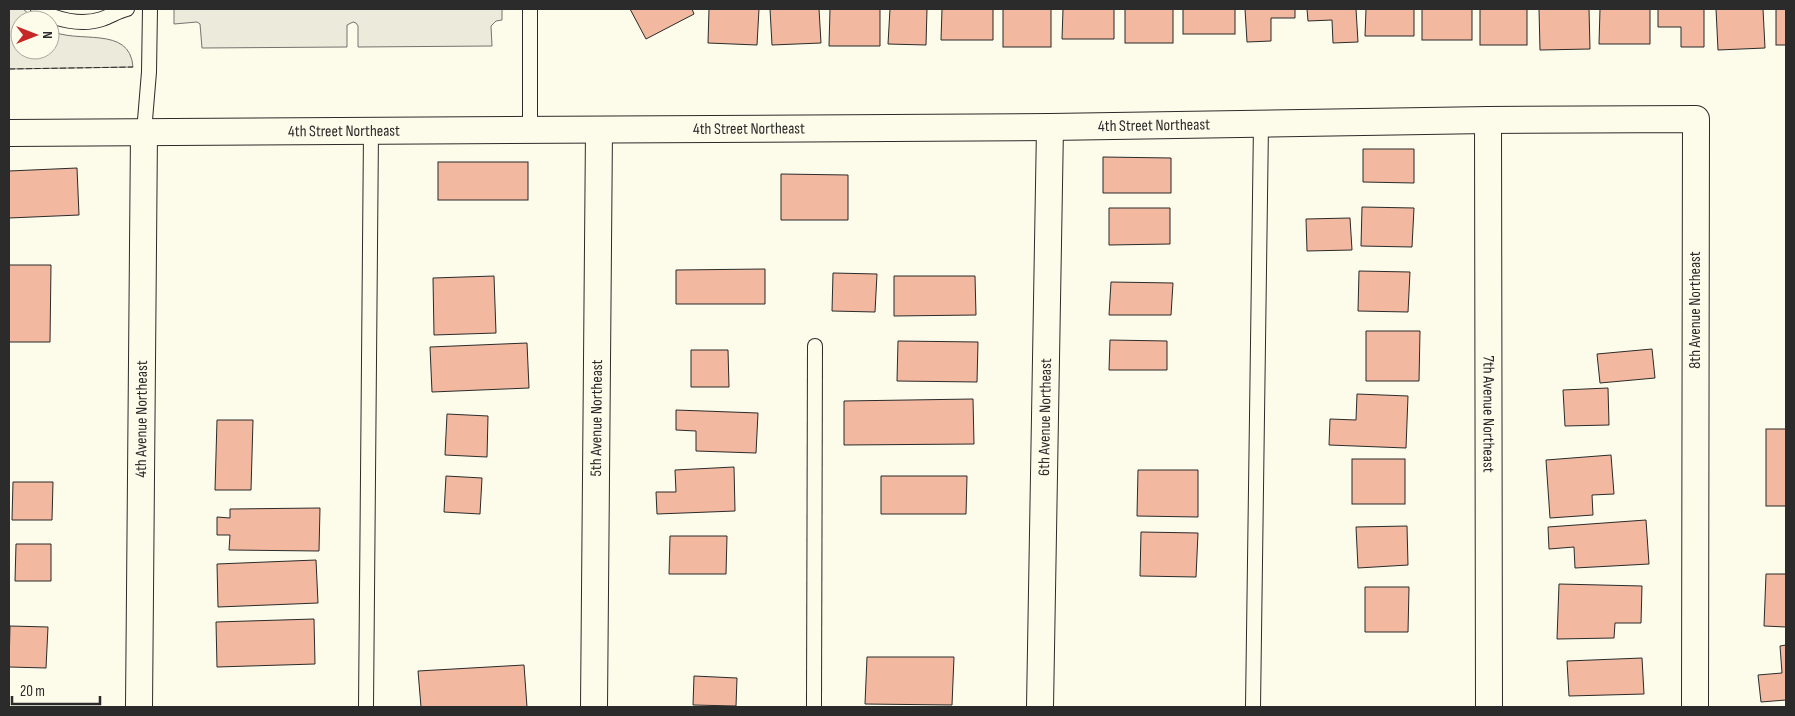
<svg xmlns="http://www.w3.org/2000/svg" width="1795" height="716" font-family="'Sofia Sans Condensed',sans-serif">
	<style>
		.green { fill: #ecebdb; stroke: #74746e }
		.parking { fill: #eceadb; stroke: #74746e }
		.building { fill: #f2b8a0; stroke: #2b2b2b }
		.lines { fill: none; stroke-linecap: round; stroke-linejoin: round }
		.service-casing { stroke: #2b2b2b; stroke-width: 16 }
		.minor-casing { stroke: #2b2b2b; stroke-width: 28 }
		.service { stroke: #fdfbea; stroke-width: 14 }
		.minor { stroke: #fdfbea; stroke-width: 26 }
		.fence { stroke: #2b2b2b; stroke-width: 1; stroke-dasharray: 6 2.5; stroke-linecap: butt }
		.labels { text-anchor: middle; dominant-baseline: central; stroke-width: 4; stroke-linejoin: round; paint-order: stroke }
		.street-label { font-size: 16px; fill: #2b2b2b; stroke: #fdfbea }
	</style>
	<rect width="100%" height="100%" fill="#fdfbea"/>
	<path class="green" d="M9 9H23L36 20H20V50H50V30C76 45 130 24 133 67L9 69Z"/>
	<path class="parking" d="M174 9H502V20L496 21 491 26 492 46 358 47V26L356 23 353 22 347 25V47L202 48 200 24 197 22 174 24Z"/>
	<g class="building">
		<path d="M630 9H692L694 14 646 39Z"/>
		<path d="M709 9H759L757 45 708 43Z"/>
		<path d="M770 9H819L821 43 772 45Z"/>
		<path d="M830 9H880V46H829Z"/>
		<path d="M890 9H927L926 45 888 44Z"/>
		<path d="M942 9H993V40H941Z"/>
		<rect x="1003" y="9" width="48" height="38"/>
		<path d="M1063 9H1114V39H1062Z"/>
		<rect x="1125" y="9" width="48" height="34"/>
		<rect x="1183" y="9" width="52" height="25"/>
		<path d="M1245 9H1295V18H1271V41L1247 42Z"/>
		<path d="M1307 9H1356L1358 42 1333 43 1332 20 1308 21Z"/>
		<path d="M1366 9H1414V36H1365Z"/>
		<rect x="1422" y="9" width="50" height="31"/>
		<rect x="1480" y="9" width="47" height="36"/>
		<path d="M1539 9H1589L1590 49 1540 50Z"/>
		<path d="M1600 9H1650V44H1599Z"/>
		<path d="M1658 9H1704V47H1681V27H1658Z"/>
		<path d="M1716 9H1763L1765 48 1718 50Z"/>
		<rect x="1776" y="9" width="10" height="36"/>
		<path d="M1363 149H1414V183L1363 182Z"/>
		<path d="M1103 157 1171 158V193H1103Z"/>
		<rect x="438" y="162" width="90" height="38"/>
		<path d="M77 168 79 215 9 218V171Z"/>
		<path d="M781 174 848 175V220H781Z"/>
		<path d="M1362 207 1414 208 1412 247 1361 246Z"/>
		<path d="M1109 208H1170V244L1109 245Z"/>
		<path d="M1350 218 1352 250 1307 251 1306 219Z"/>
		<path d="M9 265H51L50 342H9Z"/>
		<path d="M765 269V304H676V270Z"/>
		<path d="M1359 271 1410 272 1408 312 1358 311Z"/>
		<path d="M833 273 877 274 875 312 832 311Z"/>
		<path d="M494 276 496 333 434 335 433 278Z"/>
		<path d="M894 276H975L976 315 894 316Z"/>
		<path d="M1111 282 1173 283 1171 315H1109Z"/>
		<path d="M1366 331H1420L1419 381H1366Z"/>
		<path d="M1110 340 1167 341V370H1109Z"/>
		<path d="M898 341 978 342 977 382 897 381Z"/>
		<path d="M527 343 529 388 432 392 430 347Z"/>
		<path d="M1652 349 1655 378 1600 383 1597 354Z"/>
		<path d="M691 350H728L729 387H691Z"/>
		<path d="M1608 388 1609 425 1565 426 1563 390Z"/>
		<path d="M1357 394 1408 396 1406 448 1329 445 1330 419 1356 420Z"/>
		<path d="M973 399 974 444 844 445V401Z"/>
		<path d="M676 410 758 413 756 453 696 451V431L676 430Z"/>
		<path d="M447 414 488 416 487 457 445 455Z"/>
		<path d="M217 420H253L251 490H215Z"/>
		<rect x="1766" y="429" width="20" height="77"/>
		<path d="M1611 455 1614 494 1592 495 1593 515 1550 518 1546 460Z"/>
		<rect x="1352" y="459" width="53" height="45"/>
		<path d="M734 467 735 511 657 514 656 492H676L675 470Z"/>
		<path d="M1138 470H1198V517L1137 516Z"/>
		<path d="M446 476 482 478 480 514 444 512Z"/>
		<path d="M881 476H967L966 514H881Z"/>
		<path d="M13 482H53L52 520H12Z"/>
		<path d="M320 508 319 551 229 550 230 535H217V517L230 518V509Z"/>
		<path d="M1646 520 1649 564 1575 568 1574 547 1549 549 1548 527Z"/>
		<path d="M1407 526 1408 565 1358 568 1356 527Z"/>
		<path d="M1141 532 1198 533 1196 577 1140 576Z"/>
		<path d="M670 536H727L726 574H669Z"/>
		<path d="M16 544H51V581H15Z"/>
		<path d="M316 560 318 603 218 607 217 564Z"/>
		<path d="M1766 574H1786V627L1764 626Z"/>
		<path d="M1559 584 1642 586 1641 623H1615L1614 638 1557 639Z"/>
		<path d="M1365 587H1409L1408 632H1365Z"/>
		<path d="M314 619 315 664 217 667 216 622Z"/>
		<path d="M10 626 48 627 46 668 9 667Z"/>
		<path d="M1786 645V700L1761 702 1758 675 1782 673 1780 646Z"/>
		<path d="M867 657H954L952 705 865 704Z"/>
		<path d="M1642 658 1644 694 1569 696 1567 661Z"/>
		<path d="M524 665 527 707H421L418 671Z"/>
		<path d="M694 676 737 678 736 706 693 705Z"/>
	</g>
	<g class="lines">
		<g class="service-casing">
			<g id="service">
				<path d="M38 9C56 20 81 26 102 19 111 16 118 11 127 9"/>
				<path d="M530 130V9"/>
				<path d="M144 132 149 72 150 9"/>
				<path d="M366 707 371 131"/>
				<path d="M814 707 815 346"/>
				<path d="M1253 707 1261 124"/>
			</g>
		</g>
		<g class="minor-casing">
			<g id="minor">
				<path id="s1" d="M1488 120 1489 707"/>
				<path id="s2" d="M9 133 1050 127 1488 120 1696 119 1695 707"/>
				<path id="s3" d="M139 707 144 132"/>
				<path id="s4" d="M594 707 599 130"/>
				<path id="s5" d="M1040 707 1050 127"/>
			</g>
		</g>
		<use href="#service" class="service"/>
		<use href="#minor" class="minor"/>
		<path class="fence" d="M9 69 133 67"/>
	</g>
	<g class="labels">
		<g class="street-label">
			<text stroke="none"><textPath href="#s2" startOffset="1145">4th Street Northeast</textPath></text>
			<text stroke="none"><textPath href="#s2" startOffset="740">4th Street Northeast</textPath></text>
			<text stroke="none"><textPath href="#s2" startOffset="335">4th Street Northeast</textPath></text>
			<text transform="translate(1695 310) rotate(-90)">8th Avenue Northeast</text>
			<text stroke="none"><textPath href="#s1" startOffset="294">7th Avenue Northeast</textPath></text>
			<text stroke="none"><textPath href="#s5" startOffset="290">6th Avenue Northeast</textPath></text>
			<text stroke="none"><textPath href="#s3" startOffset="288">4th Avenue Northeast</textPath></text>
			<text stroke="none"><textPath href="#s4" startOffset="289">5th Avenue Northeast</textPath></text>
		</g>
	</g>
	<rect width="1795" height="716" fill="none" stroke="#2b2b2b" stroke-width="20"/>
	<g transform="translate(35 35) rotate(90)"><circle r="24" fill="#fdfbea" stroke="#a9a89e"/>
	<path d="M0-4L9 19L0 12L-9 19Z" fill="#c62828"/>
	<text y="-8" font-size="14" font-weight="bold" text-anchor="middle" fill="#2b2b2b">N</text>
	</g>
	<path d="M12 696v8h88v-8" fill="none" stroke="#2b2b2b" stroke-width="2.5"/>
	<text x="20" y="696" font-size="15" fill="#2b2b2b" stroke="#fdfbea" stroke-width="4" paint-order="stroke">20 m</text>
</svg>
